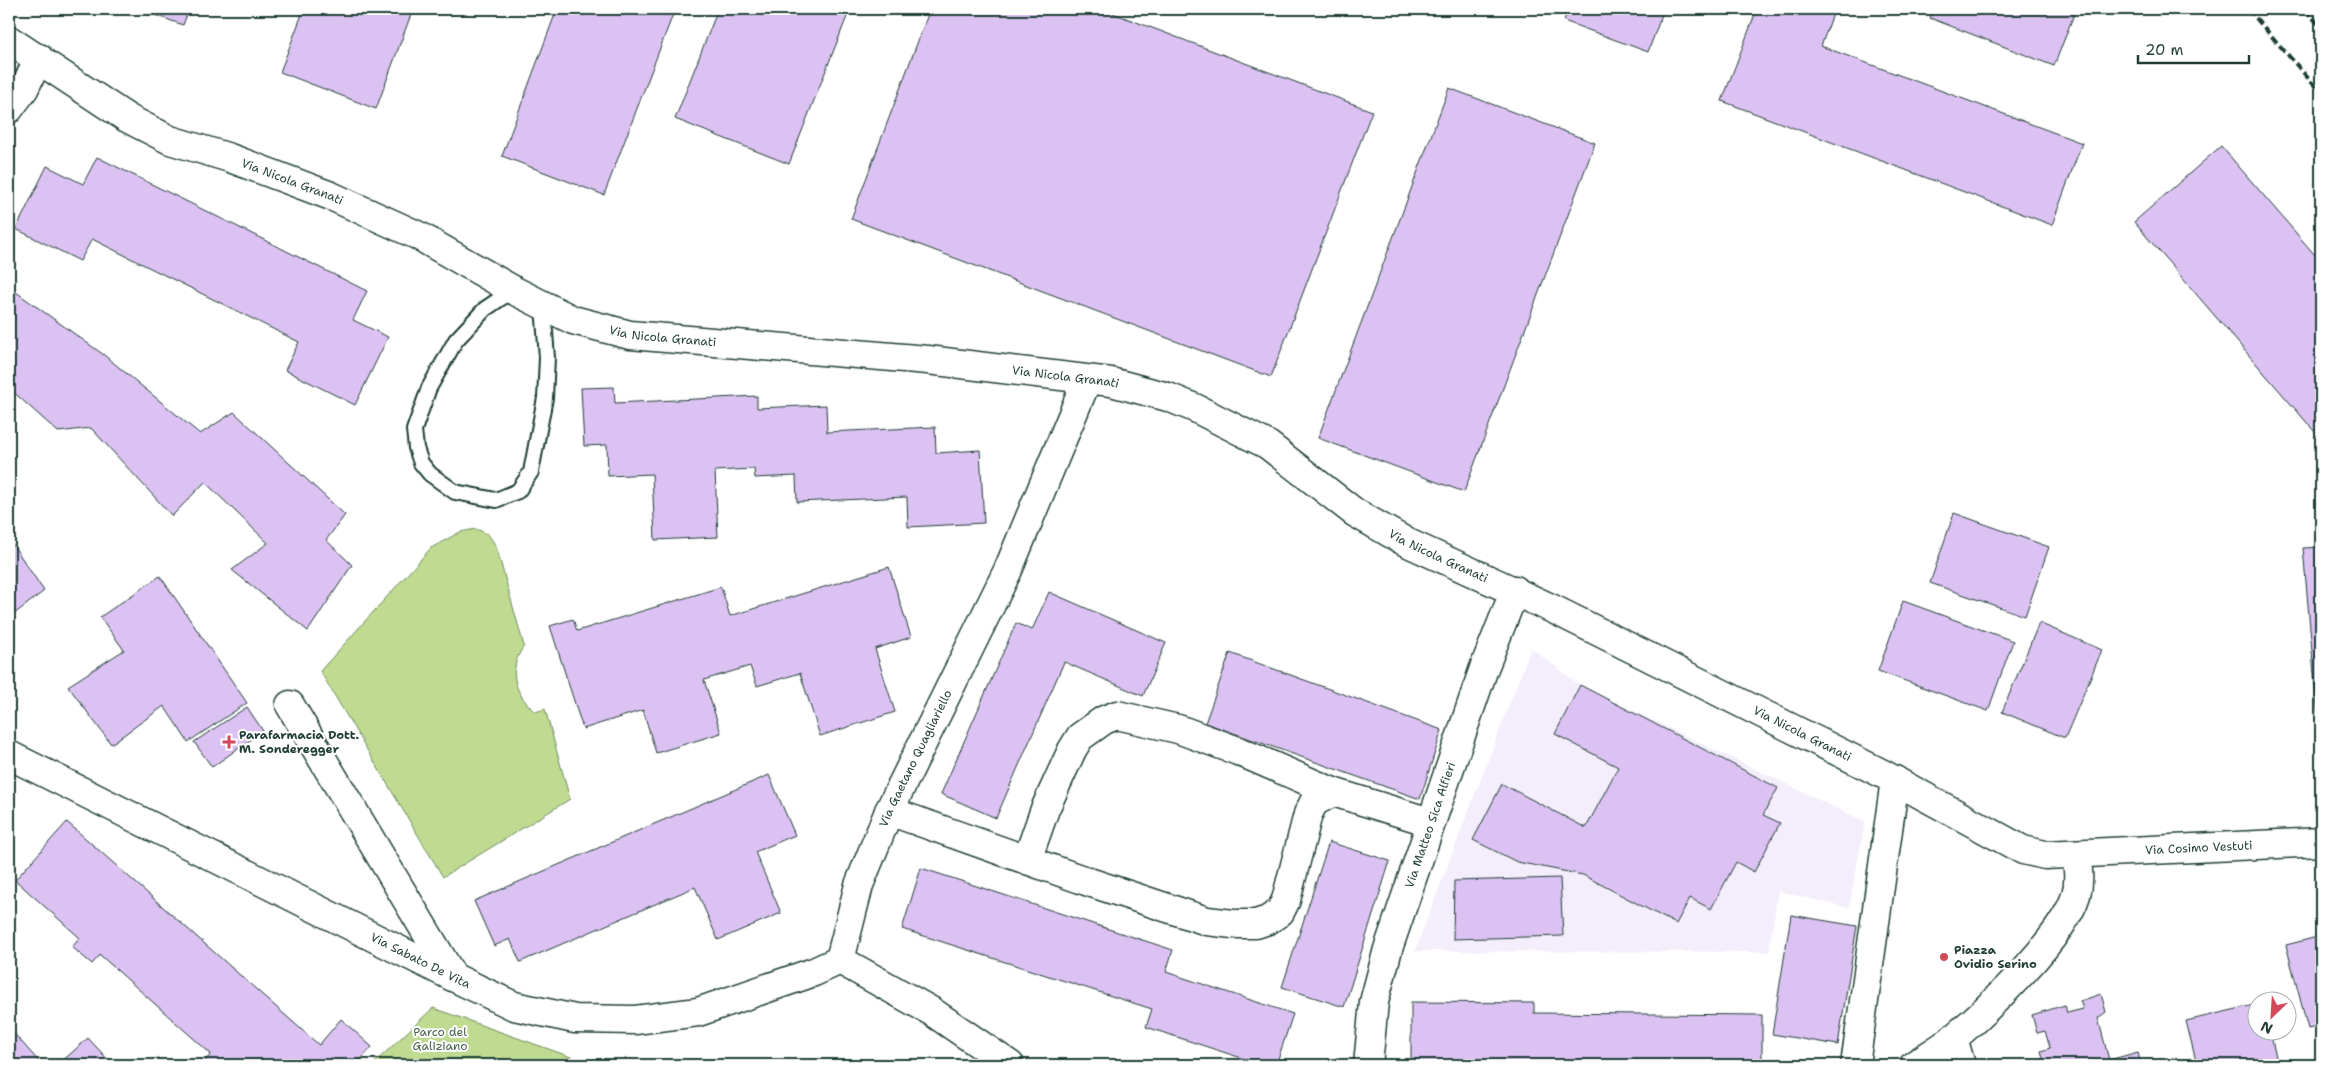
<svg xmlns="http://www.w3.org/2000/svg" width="2330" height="1074" font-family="'Shantell Sans',sans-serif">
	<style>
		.built { fill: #f4edfb }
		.green { fill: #bfda91; stroke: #6f8c62 }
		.building { fill: #dbc2f2; stroke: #1f3d34 }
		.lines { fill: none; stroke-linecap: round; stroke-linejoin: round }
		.lane-casing { stroke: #1f3d34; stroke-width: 18 }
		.street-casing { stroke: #1f3d34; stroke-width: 31 }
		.secondary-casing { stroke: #1f3d34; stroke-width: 31 }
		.lane { stroke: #fff; stroke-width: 14 }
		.street { stroke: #fff; stroke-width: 28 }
		.secondary { stroke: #fff; stroke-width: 28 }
		.rail { stroke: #1f3d34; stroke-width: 4; stroke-dasharray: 8 4; stroke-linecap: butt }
		.poi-dot { fill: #d1495b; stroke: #fff; stroke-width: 2 }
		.labels { text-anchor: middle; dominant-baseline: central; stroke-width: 4; stroke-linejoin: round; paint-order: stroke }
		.street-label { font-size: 12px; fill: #1f3d34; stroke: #fff }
		.poi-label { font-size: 12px; font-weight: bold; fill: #1f3d34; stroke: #fff; text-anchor: start }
		.park-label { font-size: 12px; fill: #47644b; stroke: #fff }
	</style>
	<rect width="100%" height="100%" fill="#fff"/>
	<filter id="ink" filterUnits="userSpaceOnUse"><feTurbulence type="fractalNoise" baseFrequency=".02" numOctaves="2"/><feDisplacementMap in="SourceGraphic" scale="10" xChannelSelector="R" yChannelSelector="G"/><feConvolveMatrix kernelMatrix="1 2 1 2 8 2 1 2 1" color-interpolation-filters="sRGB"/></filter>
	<g filter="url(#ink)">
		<path class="built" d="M1531 648 1580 685 1865 822 1849 908 1778 891 1769 952 1415 951Z"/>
		<g class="green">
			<path d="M476 529 488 534 496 546 524 646C507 670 514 693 535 712L545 709 570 799 443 877 320 671 431 548 460 532Z"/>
			<path d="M433 1008 574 1058 576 1065H372Z"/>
		</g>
		<g class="building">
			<path d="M138 9H189L183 25Z"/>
			<path d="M304 9H413L376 109 280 72Z"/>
			<path d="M557 9H675L604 195 502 156Z"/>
			<path d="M718 9H850L789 164 675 119Z"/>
			<path d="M930 9H1102L1372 111 1271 377 851 219Z"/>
			<path d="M1568 9H1664L1648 52 1564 21Z"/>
			<path d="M1757 9H1835L1821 46 2082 143 2052 225 1722 101Z"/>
			<path d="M1933 9H2076L2054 66 1930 18Z"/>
			<path d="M1449 88 1595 143 1464 492 1318 438Z"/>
			<path d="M2221 146 2321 262V439L2134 222Z"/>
			<path d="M97 157 367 291 353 320 388 337 355 405 285 370 299 342 92 239 80 261 16 229 47 166 83 184Z"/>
			<path d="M9 287 104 355 200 434 234 412 345 515 326 540 352 565 308 631 232 570 268 543 205 482 172 516 91 428 58 432 9 388Z"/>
			<path d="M614 387 615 403 757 396V408L826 405 827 432 935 427 936 453 980 450 984 523 908 527 907 497 797 502 796 476 755 478 754 469 715 471 718 537 655 540 652 474 608 476 607 445 584 446 581 388Z"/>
			<path d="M1954 513 2049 547 2025 616 1930 583Z"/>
			<path d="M9 539 44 591 9 618Z"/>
			<path d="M2321 547V754L2303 548Z"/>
			<path d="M889 567 911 637 875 649 895 712 820 736 800 673 757 686 750 666 704 680 721 733 656 753 643 710 583 729 550 626 573 619 577 631 721 587 730 616Z"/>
			<path d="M160 576 247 703 188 742 164 706 111 744 68 686 124 650 100 617Z"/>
			<path d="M1049 592 1166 643 1143 696 1064 662 996 818 941 794 1016 623 1032 630Z"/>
			<path d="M1903 601 2013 641 1988 711 1878 671Z"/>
			<path d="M2039 623 2102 650 2065 738 2002 712Z"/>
			<path d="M1230 653 1442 730 1420 799 1205 723Z"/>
			<path d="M1580 685 1778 788 1763 815 1780 823 1754 872 1736 862 1711 909 1690 898 1676 924 1583 875 1517 862 1473 840 1502 784 1586 828 1618 767 1555 734Z"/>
			<path d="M247 707 263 731 212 767 194 742Z"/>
			<path d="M769 775 795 835 755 852 781 913 718 940 695 887 520 962 510 939 494 946 474 901Z"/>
			<path d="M67 822 319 1045 341 1019 372 1047 356 1065H209L205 1061 211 1054 100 955 92 964 72 947 80 938 15 880Z"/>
			<path d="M1329 842 1390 861 1344 1007 1282 987Z"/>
			<path d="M921 868 1173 950 1166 972 1293 1014 1276 1065H1263L1146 1027 1152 1009 902 929Z"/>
			<path d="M1560 878 1563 936 1453 939 1454 881Z"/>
			<path d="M1791 915 1857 926 1838 1045 1772 1034Z"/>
			<path d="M2321 936V1026L2308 1029 2286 945Z"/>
			<path d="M2101 994 2106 1012 2098 1018 2109 1060 2138 1052 2141 1065H2045L2041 1051 2050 1048 2045 1031 2037 1033 2032 1015 2065 1005 2067 1013 2083 1009 2080 1001Z"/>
			<path d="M1411 1002 1534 1003V1013L1762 1015V1065H1411Z"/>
			<path d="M2258 1004V1032H2270L2278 1065H2197L2186 1021Z"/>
			<path d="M9 1028 42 1065H9Z"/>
			<path d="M88 1038 113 1065H58Z"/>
		</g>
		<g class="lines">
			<g class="lane-casing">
				<path id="lane" d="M513 290 485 309 456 340 429 388 414 430 416 448 421 463 430 474 455 492 496 500 518 491 531 472 545 398 547 358 543 306"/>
			</g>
			<g class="street-casing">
				<g id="street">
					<path d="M9 109 24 89 39 58"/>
					<path d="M290 705 453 977"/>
					<path id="s1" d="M9 755 453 977 514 1006 575 1019 635 1020 698 1012 814 972 840 960"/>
					<path d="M889 811 1086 881 1207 921 1233 924H1256L1268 920 1280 912 1286 900 1308 814 1314 802 1333 792 1430 822"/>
					<path d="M1027 860 1045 809 1072 750 1080 737 1104 720 1117 715 1178 729 1238 751 1333 792"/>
					<path d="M1953 1038 1961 1065"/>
					<path id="s2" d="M1010 1065 931 1011 840 960 859 885 889 811 1008 570 1087 380"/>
					<path id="s3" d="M1368 1065 1374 1002 1388 949 1484 668 1515 590"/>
					<path d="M1855 1065 1895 780"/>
					<path d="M1914 1065C1927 1056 1942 1048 1955 1037 1989 1008 2064 937 2076 895 2080 881 2078 868 2076 854"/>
				</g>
			</g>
			<g class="secondary-casing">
				<g id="secondary">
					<path id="s4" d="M9 40 127 118 170 140 230 158 331 196 419 236 513 290 573 320 630 335 928 360 1111 382 1168 397 1195 408 1268 445 1354 512 1406 542 1553 609 1883 774 2023 850 2045 855 2321 842"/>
				</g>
			</g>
			<use href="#lane" class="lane"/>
			<use href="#street" class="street"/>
			<use href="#secondary" class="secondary"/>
			<g class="rail">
				<path d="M2248 9 2321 93"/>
				<path d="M2305 9 2321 27"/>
			</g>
		</g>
	</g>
	<g class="poi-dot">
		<path d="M226.5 734.5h5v5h5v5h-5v5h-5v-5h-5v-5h5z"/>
		<circle cx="1944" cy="957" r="5"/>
	</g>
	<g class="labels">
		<g class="street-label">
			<text stroke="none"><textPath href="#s4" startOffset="319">Via Nicola Granati</textPath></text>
			<text stroke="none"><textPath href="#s4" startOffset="724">Via Nicola Granati</textPath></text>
			<text stroke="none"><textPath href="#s4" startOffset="1129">Via Nicola Granati</textPath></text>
			<text stroke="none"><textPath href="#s4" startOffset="1549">Via Nicola Granati</textPath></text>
			<text stroke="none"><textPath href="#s4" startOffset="1954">Via Nicola Granati</textPath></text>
			<text stroke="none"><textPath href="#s2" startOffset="416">Via Gaetano Quagliariello</textPath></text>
			<text stroke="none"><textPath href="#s3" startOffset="249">Via Matteo Sica Alfieri</textPath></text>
			<text stroke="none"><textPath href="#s4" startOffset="2380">Via Cosimo Vestuti</textPath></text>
			<text stroke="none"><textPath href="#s1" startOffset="460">Via Sabato De Vita</textPath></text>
		</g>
		<g class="poi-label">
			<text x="239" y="735">Parafarmacia Dott.<tspan x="239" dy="14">M. Sonderegger</tspan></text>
			<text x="1954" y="950">Piazza<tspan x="1954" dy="14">Ovidio Serino</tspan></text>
		</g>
		<g class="park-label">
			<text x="440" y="1032">Parco del<tspan x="440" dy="14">Galiziano</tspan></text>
		</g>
	</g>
	<rect width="2330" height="1074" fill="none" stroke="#fff" stroke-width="30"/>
	<rect x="15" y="15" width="2300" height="1044" fill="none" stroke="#1f3d34" stroke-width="2" filter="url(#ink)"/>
	<g transform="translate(2272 1016) rotate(205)"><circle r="24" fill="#ffffff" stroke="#a5b1ae"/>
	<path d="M0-4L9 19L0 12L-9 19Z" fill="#d1495b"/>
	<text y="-8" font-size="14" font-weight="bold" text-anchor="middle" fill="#1f3d34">N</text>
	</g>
	<path d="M2138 55v8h111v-8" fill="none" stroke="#1f3d34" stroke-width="2.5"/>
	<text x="2145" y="55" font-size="15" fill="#1f3d34" stroke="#ffffff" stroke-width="4" paint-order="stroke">20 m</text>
</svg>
